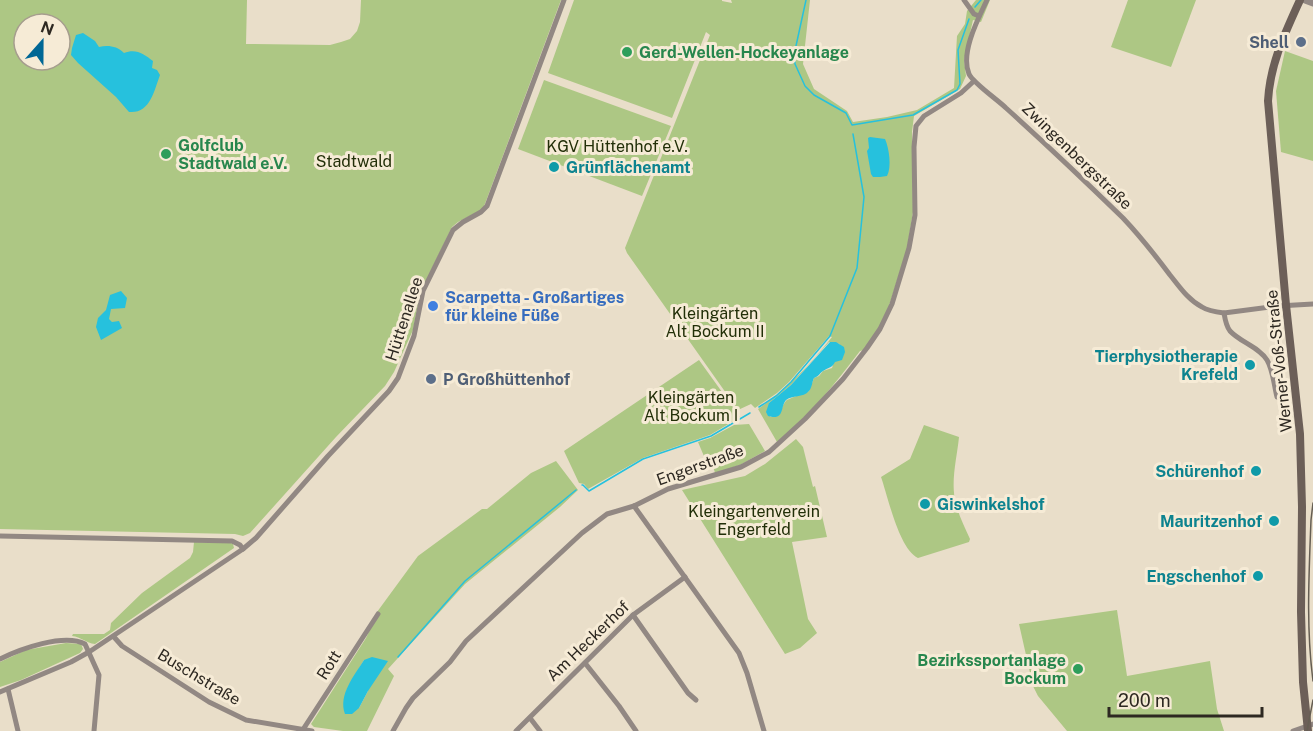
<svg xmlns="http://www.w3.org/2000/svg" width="1313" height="731" font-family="'Public Sans',sans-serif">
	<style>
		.green { fill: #adc784; fill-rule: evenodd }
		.water { fill: #26c1dd }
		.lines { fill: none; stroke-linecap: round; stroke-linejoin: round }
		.stream { stroke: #26c1dd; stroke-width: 1.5 }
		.minor { stroke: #928883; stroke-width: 5 }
		.tertiary { stroke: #928883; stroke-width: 7 }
		.secondary { stroke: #6c5f58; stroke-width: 8 }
		.tram { stroke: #655e53; stroke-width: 1.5 }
		.service-dot { fill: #5c6f8a; stroke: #f6ebd6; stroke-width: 2 }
		.leisure-dot { fill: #2e9e5b; stroke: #f6ebd6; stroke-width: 2 }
		.culture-dot { fill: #0f9aa8; stroke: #f6ebd6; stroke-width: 2 }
		.shop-dot { fill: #3f7fe0; stroke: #f6ebd6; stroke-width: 2 }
		.labels { text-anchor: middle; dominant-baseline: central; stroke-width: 6; stroke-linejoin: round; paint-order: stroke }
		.service-label { font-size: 16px; font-weight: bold; fill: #4e5e75; stroke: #f6ebd6; text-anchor: end }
		.leisure-label { font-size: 16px; font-weight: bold; fill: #27864d; stroke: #f6ebd6; text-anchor: start }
		.park-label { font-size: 16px; fill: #222f08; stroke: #f6ebd6 }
		.street-label { font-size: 16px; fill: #2d2821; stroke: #f6ebd6 }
		.culture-label { font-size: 16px; font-weight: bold; fill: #0d838f; stroke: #f6ebd6; text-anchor: end }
		.shop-label { font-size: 16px; font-weight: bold; fill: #366cbe; stroke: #f6ebd6; text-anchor: start }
	</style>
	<rect width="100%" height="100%" fill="#e9dec9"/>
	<g class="green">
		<path d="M0 0H247L246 44 330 45 341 42 350 39 357 31 360 22 361 0H561L483 209 458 222 452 227 420 293 413 330 394 372 385 386 336 437 250 533 243 536 235 534 0 529ZM24 24H60V60H24Z"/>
		<path d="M574 0H722V1L732 3 731 0H810L803 64 814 89 847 111 853 122 887 117 917 110 954 88 957 36 965 24 967 11 976 0H990L981 22 973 20 964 60 966 76 960 89 914 116 912 132 913 212 907 249 889 306 879 327 864 350 860 351C835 384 809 416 777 442L758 409C786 390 811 364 832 337L829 336 789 382 777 393 755 408 751 404 738 410 627 253 625 248 710 35 706 32 672 118 548 73ZM829 342 840 344 832 368 823 371 819 376 814 378 809 391C805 393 787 399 786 401 783 404 781 411 779 415L770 417 769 403 791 385Z"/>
		<path d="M1128 0H1196L1171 67 1111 47Z"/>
		<path d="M1285 51 1313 61V161L1281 152 1276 91Z"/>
		<path d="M544 80 671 126 642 196 518 149Z"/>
		<path d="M699 360 740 417 710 435 643 458 588 489 584 484 579 483 564 451Z"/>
		<path d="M749 424 765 451 740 465 715 473 711 459 706 461 698 442 710 438 734 425Z"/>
		<path d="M924 425 959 437C957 458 950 483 956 504 959 516 965 528 970 539L969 542 918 558C899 549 888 497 881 477L910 459Z"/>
		<path d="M796 439 803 447 813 487 815 486 827 537 792 542 808 619 817 633 800 648 785 654 682 490 745 476 765 464Z"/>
		<path d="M556 461 578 490 560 507 465 584 388 669 394 676 367 731H343L314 727 311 724 366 638 378 613 377 612 418 556 482 509H487L531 473ZM364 660 368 691 359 708 346 691Z"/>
		<path d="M194 542 231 543 233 544 234 548 95 644C86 643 81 637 72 636L73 634H104L110 630 111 623 142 593 190 558 193 552Z"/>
		<path d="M1117 610 1127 676 1210 661 1217 709 1224 731H1067L1038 696 1033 686 1019 624Z"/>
		<path d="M66 643 81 644 83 649 80 653 21 680 0 687V662L26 650Z"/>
	</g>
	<g class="water">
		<path d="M83 33 95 41 99 47C108 45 117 46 124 53 136 48 144 54 153 61L152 68 157 70 160 75C154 91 150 114 129 112L116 97 78 63 71 55 72 48 76 35Z"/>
		<path d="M870 137 885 139C889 148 892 167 887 176L880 177H873L871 174 867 151 869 148 868 138Z"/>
		<path d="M121 291 127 298 125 308 111 309 109 319 112 322 119 321 122 328 101 340 96 327 98 318 106 310 110 295Z"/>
		<path d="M830 342H836L844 347 845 352 842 360 835 362C832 368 829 367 823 371 819 374 819 376 814 378 812 382 812 388 809 391 803 398 792 395 786 400 780 407 785 421 768 416L766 412 769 403 791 385Z"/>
		<path d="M372 657 388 661 368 691 359 708 352 714H345C338 695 354 676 364 660Z"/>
	</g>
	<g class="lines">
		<g class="stream">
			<path d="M806 0 794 55 795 64 805 86 814 95 846 113 852 125 913 115 957 90 960 84 958 50 969 19"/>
			<path d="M975 7 981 0"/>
			<path d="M759 407 776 396 791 382 830 336 857 268 864 197 853 134"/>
			<path d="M582 485H583L589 491 643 459 711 436 750 413"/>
			<path d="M398 657 465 581 576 490"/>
		</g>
		<g class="minor">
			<path d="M964 0 974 14 979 16"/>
			<path d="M987 0C978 19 960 53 969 74 973 83 998 100 1006 108 1046 144 1085 181 1123 218 1140 236 1155 255 1170 275 1179 286 1188 300 1202 307 1208 311 1216 312 1224 313L1278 306 1313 304"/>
			<path d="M1224 313C1225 319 1226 326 1230 331 1240 342 1259 347 1267 360 1273 370 1274 385 1277 397"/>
			<path d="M634 506 739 653 747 673 764 731"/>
			<path d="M0 536 232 541 240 545 243 549"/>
			<path d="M633 615 688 693 696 700"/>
			<path d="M114 637 122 646 209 702 246 720 312 731"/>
			<path d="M0 659C20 649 64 633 85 644L99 675 94 731"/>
			<path d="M585 663 619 706 636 731"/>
			<path d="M8 689 18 731"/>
			<path d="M0 692 71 662 89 652 243 549 256 538 328 456 389 391 398 378 414 336 423 291 453 230 463 222 481 212 487 206 564 0"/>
			<path d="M530 718 540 731"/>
			<path d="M302 731 378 614"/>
			<path d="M393 731 406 708 413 698 450 662 466 641 582 533 607 514 634 506 668 489 741 467 769 452 805 419 843 379 867 348 880 329 892 304 909 248 915 215 914 147 916 126 924 116 961 93 974 81"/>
			<path d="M516 731 633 615 685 577"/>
			<path d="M1293 731 1313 724"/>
		</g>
		<path class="tertiary" d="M1305 0 1313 3"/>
		<path class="secondary" d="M1300 0C1285 33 1270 64 1268 101L1286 305 1300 434 1302 507 1301 612 1303 682 1308 731"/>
		<g class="tram">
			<path d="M1313 503 1311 520C1309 574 1306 627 1313 681"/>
			<path d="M1307 731 1313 700"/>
		</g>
	</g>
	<g class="service-dot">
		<circle cx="1301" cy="42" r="6"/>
		<circle cx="431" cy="379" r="6"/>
	</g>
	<g class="leisure-dot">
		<circle cx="627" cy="52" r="6"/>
		<circle cx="166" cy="154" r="6"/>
		<circle cx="1078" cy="669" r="6"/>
	</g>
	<g class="culture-dot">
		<circle cx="554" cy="167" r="6"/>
		<circle cx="1250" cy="365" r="6"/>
		<circle cx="1256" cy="471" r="6"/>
		<circle cx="925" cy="504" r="6"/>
		<circle cx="1274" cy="521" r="6"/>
		<circle cx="1258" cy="576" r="6"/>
	</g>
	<circle class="shop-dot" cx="433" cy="306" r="6"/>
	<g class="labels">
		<g class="service-label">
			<text x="1289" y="42">Shell</text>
			<text x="443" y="379" text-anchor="start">P Großhüttenhof</text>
		</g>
		<g class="leisure-label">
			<text x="639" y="52">Gerd-Wellen-Hockeyanlage</text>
			<text x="178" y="145">Golfclub<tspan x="178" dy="18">Stadtwald e.V.</tspan></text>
			<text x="1066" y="660" text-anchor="end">Bezirkssportanlage<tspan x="1066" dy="18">Bockum</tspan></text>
		</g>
		<g class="park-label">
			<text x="617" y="146">KGV Hüttenhof e.V.</text>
			<text x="354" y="161">Stadtwald</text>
			<text x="715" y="313">Kleingärten<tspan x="715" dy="18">Alt Bockum II</tspan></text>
			<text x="691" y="397">Kleingärten<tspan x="691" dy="18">Alt Bockum I</tspan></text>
			<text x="754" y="511">Kleingartenverein<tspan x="754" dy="18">Engerfeld</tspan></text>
		</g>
		<g class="street-label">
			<text transform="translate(1077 156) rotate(44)">Zwingenbergstraße</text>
			<text transform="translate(404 319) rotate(-72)">Hüttenallee</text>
			<text transform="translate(1279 361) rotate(-96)">Werner-Voß-Straße</text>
			<text transform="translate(700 465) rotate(-20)">Engerstraße</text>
			<text transform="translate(588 641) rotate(-44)">Am Heckerhof</text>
			<text transform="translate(329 665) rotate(-58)">Rott</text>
			<text transform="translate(199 677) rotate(31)">Buschstraße</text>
		</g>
		<g class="culture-label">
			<text x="566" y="167" text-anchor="start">Grünflächenamt</text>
			<text x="1238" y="356">Tierphysiotherapie<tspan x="1238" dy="18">Krefeld</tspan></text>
			<text x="1244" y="471">Schürenhof</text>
			<text x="937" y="504" text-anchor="start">Giswinkelshof</text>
			<text x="1262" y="521">Mauritzenhof</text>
			<text x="1246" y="576">Engschenhof</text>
		</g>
		<g class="shop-label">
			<text x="445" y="297">Scarpetta - Großartiges<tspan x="445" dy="18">für kleine Füße</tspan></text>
		</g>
	</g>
	<g transform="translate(42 42) rotate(21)"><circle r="28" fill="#f6ebd6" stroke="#a69d8e" stroke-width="1.5"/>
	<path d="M0-4.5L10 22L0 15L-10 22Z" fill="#006795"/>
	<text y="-9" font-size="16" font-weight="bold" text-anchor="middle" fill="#2d2821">N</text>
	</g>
	<path d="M1109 707v9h153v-9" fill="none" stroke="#2d2821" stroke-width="3"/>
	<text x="1118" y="707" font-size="18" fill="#2d2821" stroke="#f6ebd6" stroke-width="4.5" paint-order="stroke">200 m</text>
</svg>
